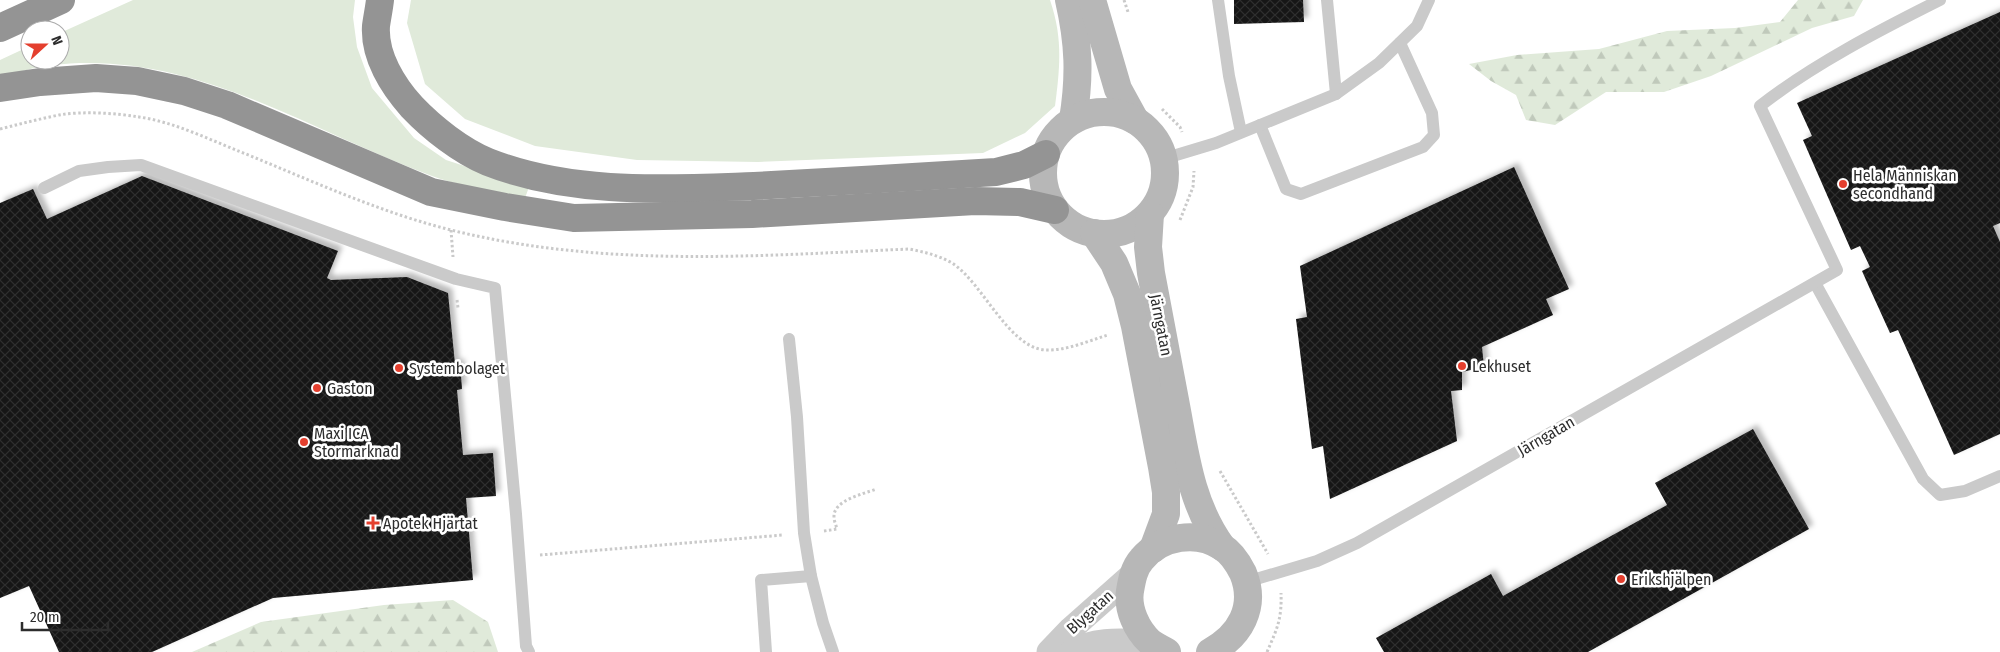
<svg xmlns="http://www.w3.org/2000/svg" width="2000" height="652" font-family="'Fira Sans Condensed',sans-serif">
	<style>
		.green { fill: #e0eada }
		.forest { fill: url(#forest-firs) }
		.building { fill: url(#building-cross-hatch); filter: url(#shadow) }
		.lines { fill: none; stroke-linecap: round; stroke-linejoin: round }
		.path { stroke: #cacaca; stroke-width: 3; stroke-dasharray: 2.5 2.5; stroke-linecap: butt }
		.lane { stroke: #cacaca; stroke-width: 12 }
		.street { stroke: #cacaca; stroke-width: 25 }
		.secondary { stroke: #b7b7b7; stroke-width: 28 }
		.highway { stroke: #949494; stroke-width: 28 }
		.poi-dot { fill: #e43f2e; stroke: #fff; stroke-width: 2 }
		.labels { text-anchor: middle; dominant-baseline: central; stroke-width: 5; stroke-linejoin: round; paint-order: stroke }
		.poi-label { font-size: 16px; fill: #2d2d2d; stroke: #fff; text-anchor: start }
		.street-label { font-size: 16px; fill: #2d2d2d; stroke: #fff }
	</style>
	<defs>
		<pattern id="forest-firs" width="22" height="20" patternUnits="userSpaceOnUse" patternTransform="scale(1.25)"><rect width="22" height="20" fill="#e0eada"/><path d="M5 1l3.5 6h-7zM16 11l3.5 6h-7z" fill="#c0c9bb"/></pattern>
		<pattern id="building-cross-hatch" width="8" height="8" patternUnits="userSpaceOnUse" patternTransform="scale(1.25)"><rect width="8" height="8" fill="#141414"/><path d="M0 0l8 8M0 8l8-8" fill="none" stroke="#2e2e2e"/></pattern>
		<filter id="shadow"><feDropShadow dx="4.5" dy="-4.5" stdDeviation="2.5" flood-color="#0004"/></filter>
	</defs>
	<rect width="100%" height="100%" fill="#fff"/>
	<g class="green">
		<path d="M133 0H355L353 17 357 47 372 88 414 138 446 160 529 187 525 198C496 191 459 186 432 176 307 130 192 49 52 65 34 67 17 73 0 77V60L30 46V60H60V33Z"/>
		<path d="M411 0H1050C1063 38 1060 67 1055 106L1025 133 983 153 758 162 637 160 535 146 465 119 425 84 407 23Z"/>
	</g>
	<g class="forest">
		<path d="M1798 0H1863L1854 16 1812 28 1711 76 1664 92H1606L1555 125 1526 120 1516 95 1491 81 1469 64 1517 55 1599 49 1667 31 1735 28 1780 22Z"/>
		<path d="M453 600 488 622 498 652H192L261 622 384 605Z"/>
	</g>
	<g class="building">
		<path d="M1234 0H1303L1304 22 1234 24Z"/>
		<path d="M2000 12V223L1993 226 2000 242V434L1954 455 1898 330 1890 333 1870 289 1862 271 1870 267 1860 246 1851 250 1803 140 1812 136 1797 103Z"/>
		<path d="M1514 167 1569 289 1546 299 1553 315 1482 347 1484 367 1462 372V390L1451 391 1457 441 1330 499 1323 446 1312 449 1296 319 1307 317 1300 266Z"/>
		<path d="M142 176 338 251 327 278 331 280 407 277 448 293 455 364 460 363 462 389 457 390 463 455 493 453 496 496 466 498 473 580 273 598 152 652H59L29 586 0 598V203L33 189 47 219Z"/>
		<path d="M1753 429 1809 529 1588 652H1384L1376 638 1491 574 1503 596 1667 505 1655 483Z"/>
	</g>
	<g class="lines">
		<g class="path">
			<path d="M1124 0 1128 12"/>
			<path d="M1162 109 1180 127 1182 132"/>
			<path d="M0 129C20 124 39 119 59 115 83 111 115 113 139 117 174 122 208 139 241 152 310 180 379 212 451 230 603 268 755 256 909 249 924 252 938 255 952 263 983 283 1008 347 1045 350 1066 351 1088 341 1108 335"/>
			<path d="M1180 220 1193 187 1194 171"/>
			<path d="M451 230 453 257"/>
			<path d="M457 300 458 308"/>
			<path d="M1220 471 1268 554"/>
			<path d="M824 531 837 529C836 525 834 521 834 517 833 500 864 494 876 489"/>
			<path d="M540 555 783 535"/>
			<path d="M1267 652C1277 629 1282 619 1281 593"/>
		</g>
		<g class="lane">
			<path d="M1218 0 1229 76 1241 132"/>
			<path d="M1327 0 1336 94"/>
			<path d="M1260 125 1286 189 1301 194 1423 147 1434 135 1432 113 1400 43"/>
			<path d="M1163 159 1216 143 1336 94 1379 63 1417 26 1429 0"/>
			<path d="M44 188 79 171 108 167 141 165 456 279 495 288 516 514 526 646 529 652"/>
			<path d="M1815 283 1923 479 1940 495 1965 491 2000 476"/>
			<path d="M789 339 797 417 804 533 811 576 823 623 833 652"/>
			<path d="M1246 582 1317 561 1357 543 1837 270 1760 106C1812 65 1880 30 1940 0"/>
			<path d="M766 652 761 580 811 576"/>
		</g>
		<g class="street">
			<path d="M1049 652 1071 629 1133 574"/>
			<path d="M1071 652C1096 638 1122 641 1150 642"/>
		</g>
		<g class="secondary">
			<path d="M1069 0C1079 44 1080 76 1073 120"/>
			<path d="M1092 0 1118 89 1135 120"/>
			<circle cx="1104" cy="173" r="61"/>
			<path d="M1150 214 1148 247 1151 273C1159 315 1167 358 1175 400 1185 452 1190 503 1222 547"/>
			<path d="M1094 233 1114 263 1127 294 1135 326 1162 467 1166 492V514L1153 549"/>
			<path d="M1167 652C1162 649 1155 646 1150 642 1137 630 1127 609 1130 591 1132 579 1134 568 1142 559 1161 536 1197 530 1222 547 1232 553 1238 563 1243 573 1257 607 1240 636 1210 652"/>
		</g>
		<g class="highway">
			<path d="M380 0C379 9 377 18 376 26 374 56 393 86 412 107 432 128 461 151 488 162 572 195 665 189 754 186 835 182 915 177 996 172L1024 165 1046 154"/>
			<path d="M0 28 61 0"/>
			<path d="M0 88 40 82 96 78 137 81 184 91 227 105 431 192 505 207 574 218 752 214 975 201 1020 202 1055 210"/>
		</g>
	</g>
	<g class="poi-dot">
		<circle cx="1843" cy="184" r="5"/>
		<circle cx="1462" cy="366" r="5"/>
		<circle cx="399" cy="368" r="5"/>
		<circle cx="317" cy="388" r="5"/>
		<circle cx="304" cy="442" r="5"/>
		<path d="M370.5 515.5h5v5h5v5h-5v5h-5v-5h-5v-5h5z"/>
		<circle cx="1621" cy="579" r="5"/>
	</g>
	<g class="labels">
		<g class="poi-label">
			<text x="1853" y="175">Hela Människan<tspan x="1853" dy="18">secondhand</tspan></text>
			<text x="1472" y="366">Lekhuset</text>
			<text x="409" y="368">Systembolaget</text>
			<text x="327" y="388">Gaston</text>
			<text x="314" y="433">Maxi ICA<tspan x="314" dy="18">Stormarknad</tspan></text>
			<text x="383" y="523">Apotek Hjärtat</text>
			<text x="1631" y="579">Erikshjälpen</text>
		</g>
		<g class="street-label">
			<text transform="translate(1161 325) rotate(79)">Järngatan</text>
			<text transform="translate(1546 436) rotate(-30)">Järngatan</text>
			<text transform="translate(1090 612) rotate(-42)">Blygatan</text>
		</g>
	</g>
	<g transform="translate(45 45) rotate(69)"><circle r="24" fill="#ffffff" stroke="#ababab"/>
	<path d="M0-4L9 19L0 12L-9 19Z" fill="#e43f2e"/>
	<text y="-8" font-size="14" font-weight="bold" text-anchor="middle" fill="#2d2d2d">N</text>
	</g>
	<path d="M22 622v8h86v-8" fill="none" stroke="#2d2d2d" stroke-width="2.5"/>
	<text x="30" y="622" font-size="15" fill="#2d2d2d" stroke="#ffffff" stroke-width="4" paint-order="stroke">20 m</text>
</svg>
